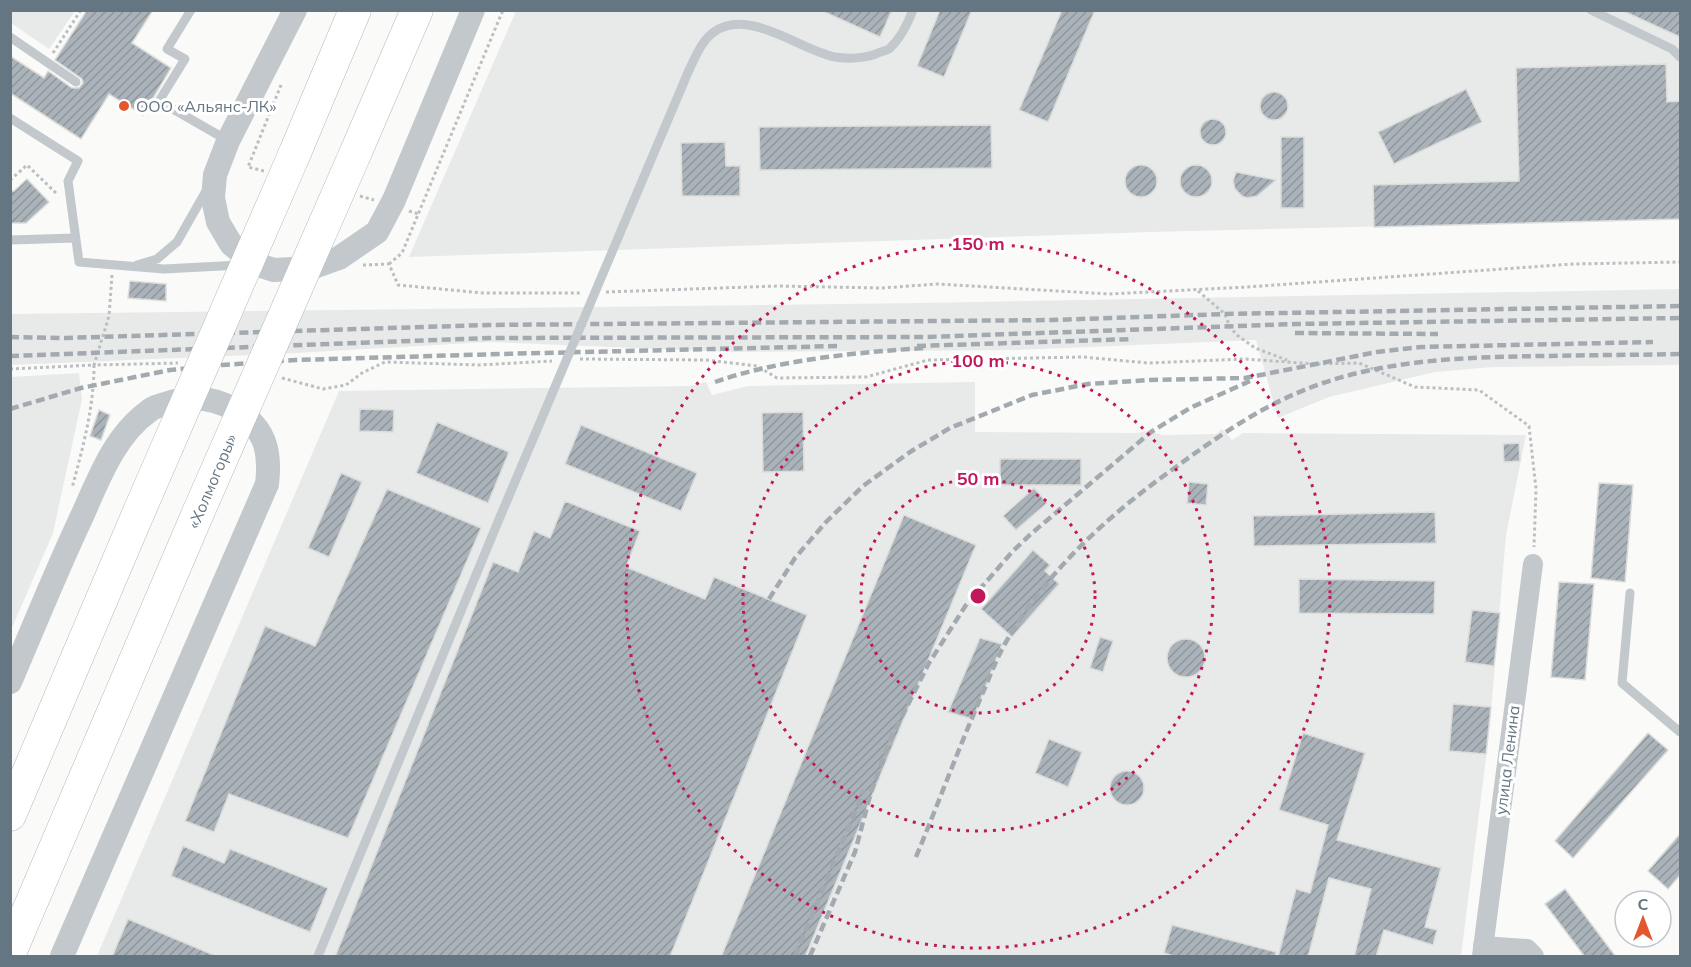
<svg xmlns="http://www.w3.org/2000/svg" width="1691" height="967" font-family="Mulish,sans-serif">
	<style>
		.built { fill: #e8e9e9 }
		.building { fill: url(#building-hatch); stroke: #dcdcda; stroke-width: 1.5 }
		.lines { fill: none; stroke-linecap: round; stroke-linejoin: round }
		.trunk-casing { stroke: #b4b9bd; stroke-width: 33 }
		.path { stroke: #bbbfc2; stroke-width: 3; stroke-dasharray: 3 3; stroke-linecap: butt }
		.service { stroke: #c3c8cc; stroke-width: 9 }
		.minor { stroke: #c3c8cc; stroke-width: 20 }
		.tertiary { stroke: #c3c8cc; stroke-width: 24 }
		.trunk { stroke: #fff; stroke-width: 32 }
		.rail { stroke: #a2aab0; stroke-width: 4.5; stroke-dasharray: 9 4.5; stroke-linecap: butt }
		.trunk-bridge-casing { stroke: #b4b9bd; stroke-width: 33; stroke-linecap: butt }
		.service-bridge { stroke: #c3c8cc; stroke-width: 9 }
		.trunk-bridge { stroke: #fff; stroke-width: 32 }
		.ring { fill: none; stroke: #c2185b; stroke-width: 3; stroke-dasharray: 3 6 }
		.poi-dot { fill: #e4572e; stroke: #fff; stroke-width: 2 }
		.labels { text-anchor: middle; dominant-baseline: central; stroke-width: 6; stroke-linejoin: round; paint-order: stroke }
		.poi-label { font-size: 16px; fill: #657683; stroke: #fff; text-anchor: start }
		.street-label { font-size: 16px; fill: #657683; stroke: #fff }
		.centre { fill: #c2185b; stroke: #fff; stroke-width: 3 }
		.ring-label { font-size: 18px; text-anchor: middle; font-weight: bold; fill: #c2185b; stroke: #fff; stroke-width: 6; stroke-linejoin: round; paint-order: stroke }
	</style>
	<defs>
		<pattern id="building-hatch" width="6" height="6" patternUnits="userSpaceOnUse" patternTransform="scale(1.5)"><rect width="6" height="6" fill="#aab3b9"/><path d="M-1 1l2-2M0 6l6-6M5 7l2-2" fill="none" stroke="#8e969c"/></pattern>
	</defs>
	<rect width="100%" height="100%" fill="#fafaf8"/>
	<g class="built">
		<path d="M10 11 11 10 75 11 49 49 11 23Z"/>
		<path d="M516 11H1680V219L1151 232 409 257Z"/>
		<path d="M1680 289V365L1493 367 1435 372 1329 397 1278 418 1256 340 1017 350 733 352 489 342 295 353 11 365V314L923 303Z"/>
		<path d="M79 373 82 399 53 533 11 630V377Z"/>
		<path d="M706 382 712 395 748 386 975 382V432L1137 433 1147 431 1163 435 1216 434 1222 429 1232 440 1243 433 1526 435 1506 535 1489 734 1461 956H97L339 391 692 386Z"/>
	</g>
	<g class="building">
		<path d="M87 10H153L132 43 171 68 143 115 109 94 81 139 10 93V56L44 78 48 71 72 88H79L83 83 82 79 55 60Z"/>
		<path d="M820 10H892L880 37Z"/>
		<path d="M940 10H972L944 77 917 66Z"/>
		<path d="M1062 10H1095L1048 122 1019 110Z"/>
		<path d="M1621 10H1680V37Z"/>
		<path d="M1666 64 1667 102 1680 101V219L1374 227 1373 185 1519 181 1516 68Z"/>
		<path d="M1466 89 1482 122 1394 164 1378 132Z"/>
		<circle cx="1274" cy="106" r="14"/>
		<circle cx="1213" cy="132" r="13"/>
		<path d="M991 125 992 168 760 170 759 127Z"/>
		<rect x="1281" y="137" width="23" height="71"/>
		<path d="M725 142 726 166H740V196H682L681 143Z"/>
		<circle cx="1196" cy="181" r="16"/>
		<circle cx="1141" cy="181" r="16"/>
		<path d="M1236 172 1276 180 1257 196 1247 198 1242 196 1235 189 1233 181Z"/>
		<path d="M27 179 49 202 26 223H10V191H14Z"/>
		<path d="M130 281 166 284V301L128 298Z"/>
		<path d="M360 409 394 410 393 432 359 431Z"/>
		<path d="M99 410 110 415 101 440 90 436Z"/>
		<path d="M803 412 804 471 763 472 762 413Z"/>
		<path d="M437 422 509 452 488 503 416 473Z"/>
		<path d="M581 425 697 473 681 511 565 464Z"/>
		<path d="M1519 443 1520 461 1504 462 1503 444Z"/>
		<rect x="1000" y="459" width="81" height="26"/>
		<path d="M341 473 362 482 329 557 308 548Z"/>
		<path d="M1189 482 1208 484 1206 505 1187 503Z"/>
		<path d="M1599 483 1633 485 1625 582 1591 578Z"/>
		<path d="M1034 488 1047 503 1016 530 1003 516Z"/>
		<path d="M387 489 481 528 348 838 229 794 214 832 185 821 265 626 315 646Z"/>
		<path d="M565 501 640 531 626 567 705 599 714 577 807 615 670 957H335L493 562 518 572 534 531 550 538Z"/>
		<path d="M1435 512 1436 543 1254 546 1253 516Z"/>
		<path d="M904 515 976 545 805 957H721Z"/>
		<path d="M1033 550 1050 565 1045 571 1059 584 1012 637 981 609Z"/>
		<path d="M1299 579 1435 581 1434 614 1299 613Z"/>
		<path d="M1559 582 1594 584 1585 680 1551 677Z"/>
		<path d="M1472 610 1500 613 1494 666 1465 662Z"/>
		<path d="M1100 637 1113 641 1103 672 1090 668Z"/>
		<path d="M980 638 1002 644 973 719 948 712Z"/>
		<circle cx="1186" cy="658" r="19"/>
		<path d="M1453 704 1491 707 1486 754 1449 751Z"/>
		<path d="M1303 733 1365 753 1337 840 1441 868 1425 927 1437 930 1433 945 1384 930 1376 957H1354L1371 889 1329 878 1308 957H1278L1296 889 1310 893 1328 825 1279 810Z"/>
		<path d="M1648 733 1668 750 1573 858 1555 841Z"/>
		<path d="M1049 739 1082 752 1068 787 1035 773Z"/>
		<circle cx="1127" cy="788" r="17"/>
		<path d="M1680 834V875L1668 889 1648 871Z"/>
		<path d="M183 846 224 863 230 849 328 888 310 932 171 876Z"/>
		<path d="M1565 889 1616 957H1585L1545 904Z"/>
		<path d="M128 919 216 956V957H112Z"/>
		<path d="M1172 925 1276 952 1275 957H1177L1164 953Z"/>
	</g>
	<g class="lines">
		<g class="trunk-casing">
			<g id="trunk">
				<path d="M355 154 417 10"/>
				<path d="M294 155 355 10"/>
				<path d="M10 815 138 514"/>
				<path d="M10 953 198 513"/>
			</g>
		</g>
		<g class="path">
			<path d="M53 53 81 10"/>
			<path d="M264 171 248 167 281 85"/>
			<path d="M10 180 27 165 57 194"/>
			<path d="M360 196 374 200"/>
			<path d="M409 211 419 214"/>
			<path d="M389 264 402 253 503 10"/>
			<path d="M363 265 389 264 398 285 483 293H582"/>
			<path d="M112 275 109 316 94 365 178 363"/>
			<path d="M1198 291 1225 314 1230 327 1237 335 1255 348 1287 360"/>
			<path d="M606 292 778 286 882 288 937 284 1109 294 1247 287 1573 264 1680 262"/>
			<path d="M580 359 706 360 757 366 777 378 866 377 928 360 1083 357 1148 363 1245 359 1315 364 1359 363 1415 387 1479 390 1529 426 1536 489 1534 547"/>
			<path d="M10 369 94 365C94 407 83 447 72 488"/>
			<path d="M282 378 323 389 346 385 362 373 385 362 479 365 552 361"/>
		</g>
		<g class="service">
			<path d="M191 10 167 49 185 59 159 101 227 140"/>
			<path d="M1591 10 1672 49 1680 57"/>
			<path d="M10 37 76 82"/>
			<path d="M689 70C696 56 702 40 714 32 748 7 800 50 835 57 848 59 864 58 876 54 879 52 885 51 889 49 899 40 908 23 913 10"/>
			<path d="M10 118 78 161 68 181 79 262 164 269 240 265"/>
			<path d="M10 240 75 238"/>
			<path d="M137 265 157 259 177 242 206 191"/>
			<path d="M1630 593 1622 683 1680 732"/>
			<path d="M318 956 500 517"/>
		</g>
		<g class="minor">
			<path d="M1483 946 1527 949 1534 956"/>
			<path d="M1482 956 1533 564"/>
		</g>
		<g class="tertiary">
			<path d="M295 10 228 141 215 175 213 198 218 222 231 244 255 264 274 270 311 268 339 258 377 232 394 200 473 10"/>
			<path d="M10 682C34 626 57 569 83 514 99 478 115 435 149 411 153 407 160 406 165 404 190 395 213 397 235 410 265 427 271 451 267 484L62 956"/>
		</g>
		<use href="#trunk" class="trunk"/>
		<g class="rail">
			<path d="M1295 333 1438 334"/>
			<path d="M10 337 65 338 489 325 1052 320 1225 314 1680 306"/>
			<path d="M917 346 1133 339"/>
			<path d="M10 356 489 338 926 337 1296 324 1680 318"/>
			<path d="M715 382C777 360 859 352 925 348"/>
			<path d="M10 409 81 388 170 370 222 365 296 360 500 354 839 346"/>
			<path d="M769 599 795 558 826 522 863 486 910 452 950 428 1032 395 1088 384 1150 380 1245 378 1377 352 1421 347 1653 342"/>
			<path d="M916 857C938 804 958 750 981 697 989 679 996 659 1006 642 1043 577 1099 524 1158 480 1210 442 1261 404 1323 383 1394 359 1470 357 1544 356 1589 355 1635 355 1680 354"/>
			<path d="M795 956 864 790"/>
			<path d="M810 956 855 852 871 792 890 740 929 663 966 605 1013 551 1032 533 1151 432 1190 408 1250 381"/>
		</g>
		<g class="trunk-bridge-casing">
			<g id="trunk-bridge">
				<path d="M198 513 355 154"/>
				<path d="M138 514 294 155"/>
			</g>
		</g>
		<path class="service-bridge" d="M500 517 689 70"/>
		<use href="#trunk-bridge" class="trunk-bridge"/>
	</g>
	<g class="ring">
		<circle cx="978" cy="596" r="117"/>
		<circle cx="978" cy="596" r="235"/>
		<circle cx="978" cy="596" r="352"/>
	</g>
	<circle class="poi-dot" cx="124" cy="106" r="6"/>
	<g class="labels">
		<g class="poi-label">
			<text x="136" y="106">ООО «Альянс-ЛК»</text>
		</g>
		<g class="street-label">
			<text transform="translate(212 481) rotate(-67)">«Холмогоры»</text>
			<text transform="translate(1507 760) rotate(-83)">улица Ленина</text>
		</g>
	</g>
	<circle cx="978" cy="596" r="9" class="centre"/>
	<g class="ring-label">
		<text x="978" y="250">150 m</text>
		<text x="978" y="367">100 m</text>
		<text x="978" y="485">50 m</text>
	</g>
	<rect width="1691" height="967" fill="none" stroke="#657683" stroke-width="24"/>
	<g transform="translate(1643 919)"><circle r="28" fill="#ffffff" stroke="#c1c8cd" stroke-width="1.5"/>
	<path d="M0-4.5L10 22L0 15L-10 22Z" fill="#e4572e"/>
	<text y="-9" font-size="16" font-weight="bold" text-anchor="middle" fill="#657683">С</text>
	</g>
</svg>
